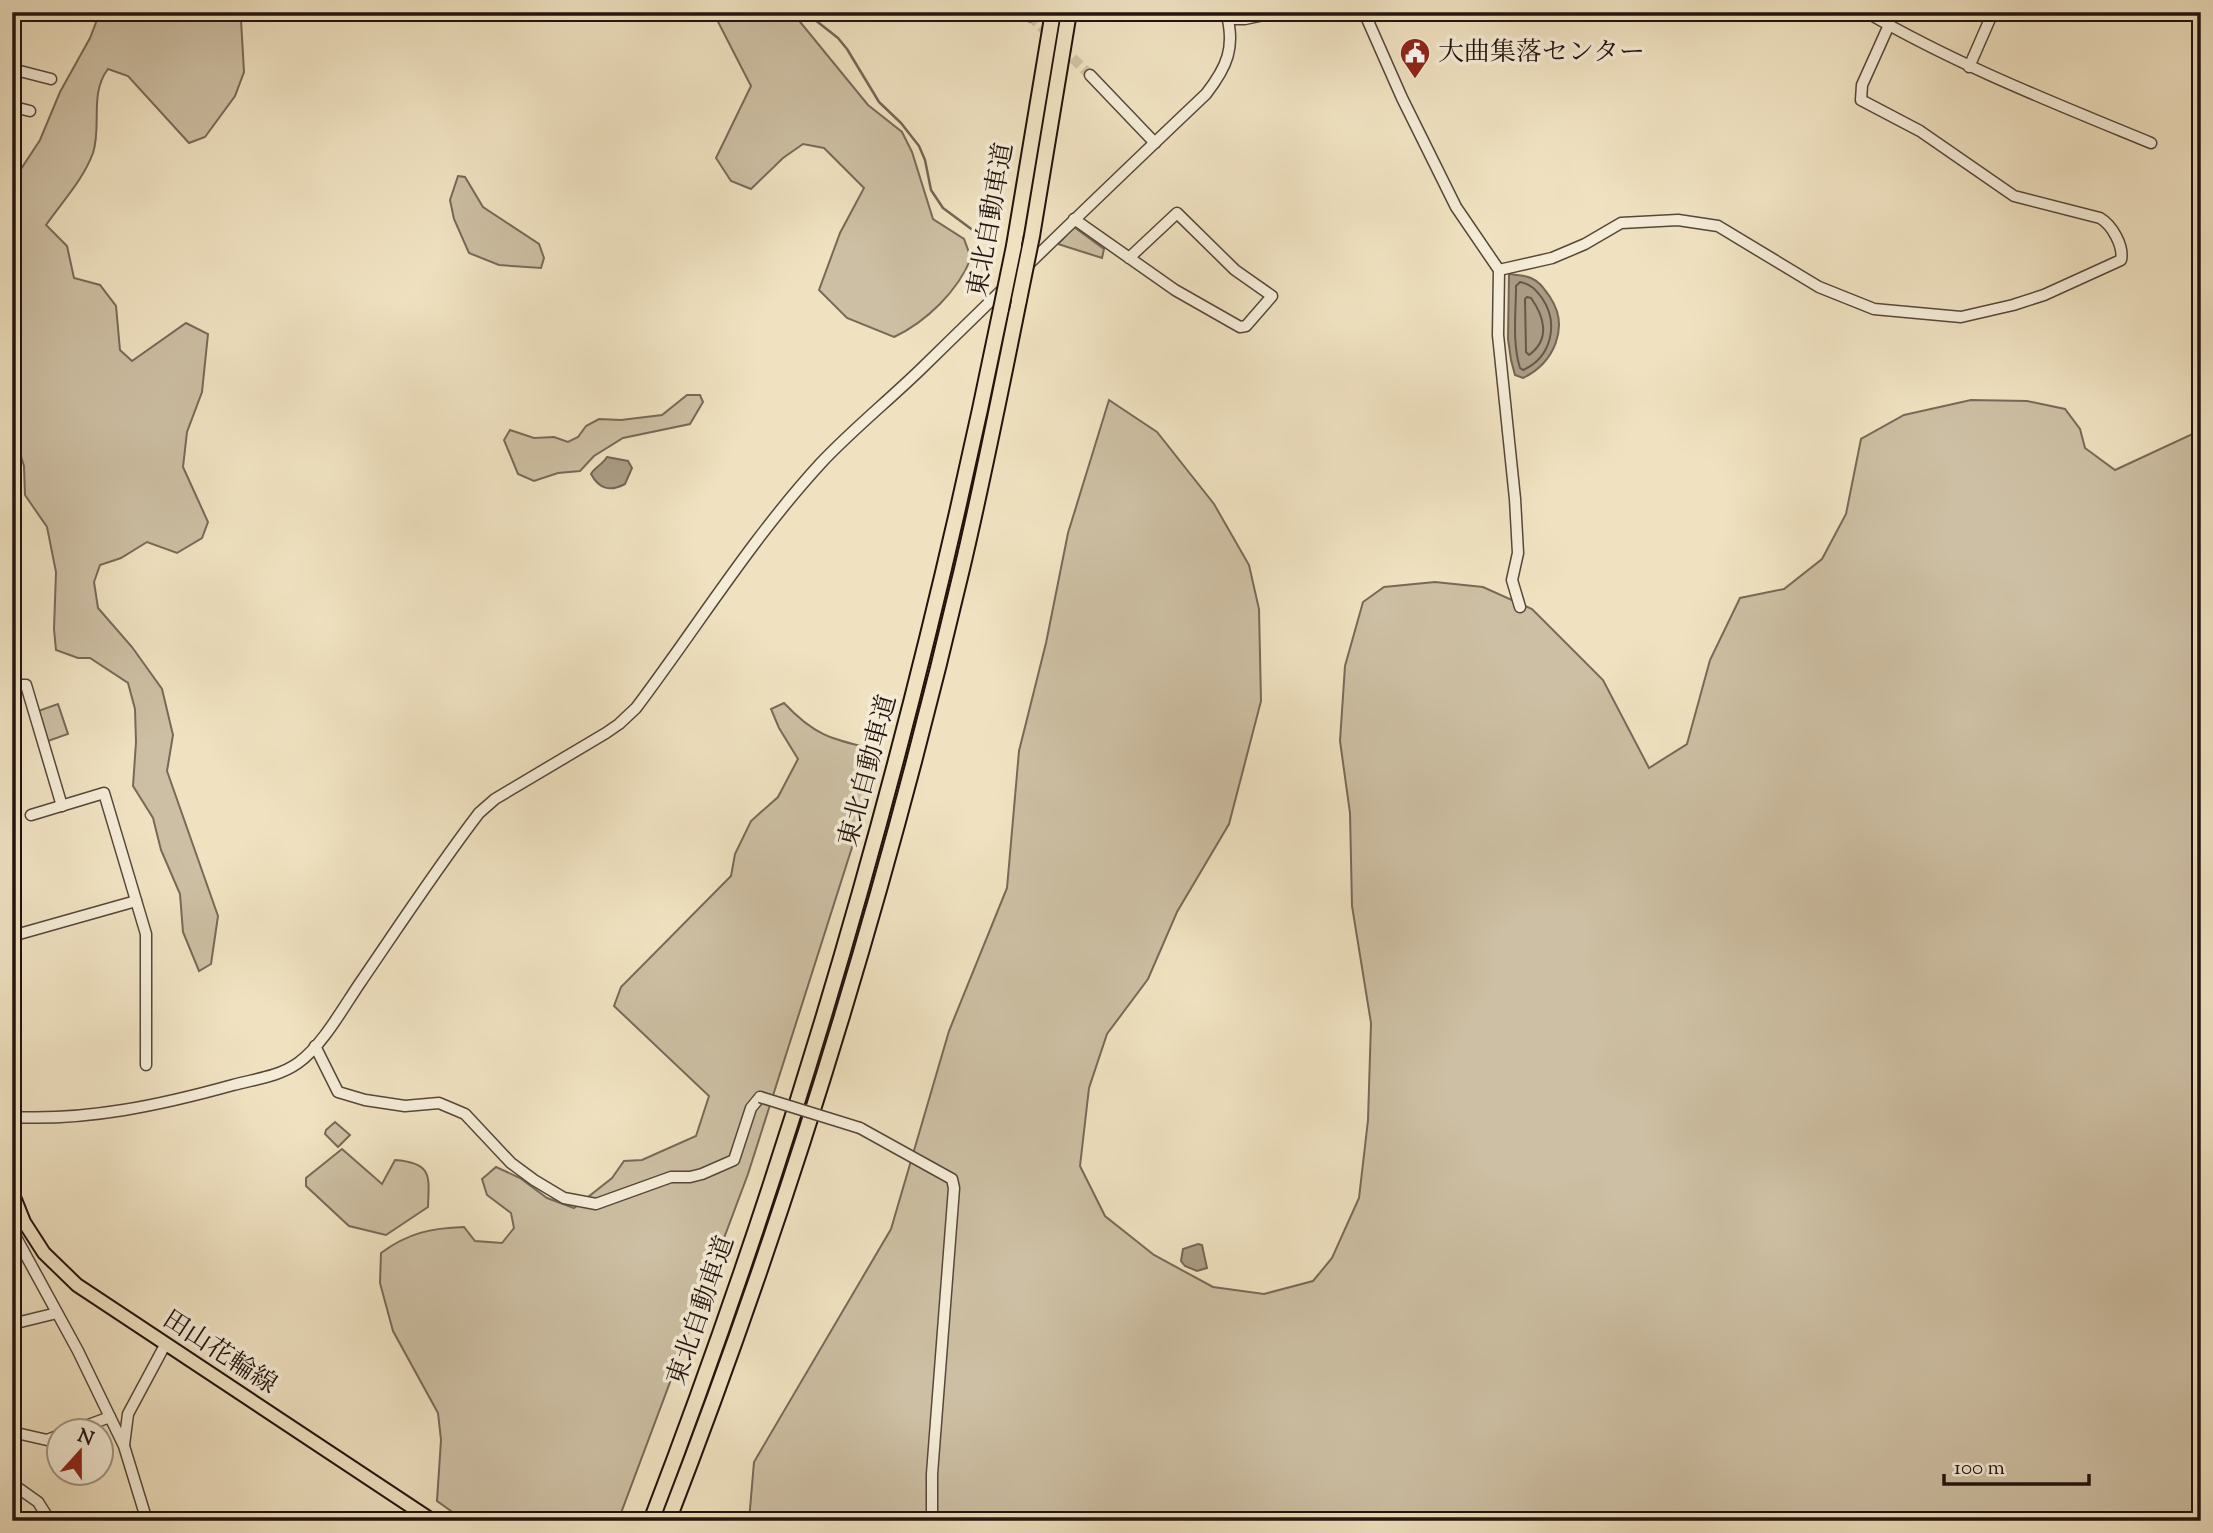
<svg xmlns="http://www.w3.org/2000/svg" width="2213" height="1533" font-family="'Sorts Mill Goudy','Noto Serif JP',serif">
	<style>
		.green { fill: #cdbfa3; stroke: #786958; stroke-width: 2 }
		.water { fill: #aa9c84; stroke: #746555; stroke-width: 2 }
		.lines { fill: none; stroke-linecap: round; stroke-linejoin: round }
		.shore { stroke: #665849; stroke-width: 2 }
		.stream { stroke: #746555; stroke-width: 2.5 }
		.minor-tunnel { stroke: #d1c3a6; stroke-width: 10; stroke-dasharray: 10 5; stroke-linecap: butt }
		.minor-casing { stroke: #56473b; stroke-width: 13 }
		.major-casing { stroke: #22130e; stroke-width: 16 }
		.highway-casing { stroke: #22130e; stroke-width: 18 }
		.minor { stroke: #f5ecd7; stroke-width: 10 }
		.major { stroke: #f0e2c1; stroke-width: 12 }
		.highway { stroke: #f0e2c1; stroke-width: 14 }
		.minor-bridge-casing { stroke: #56473b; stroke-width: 13; stroke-linecap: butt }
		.highway-bridge-casing { stroke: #22130e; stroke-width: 18; stroke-linecap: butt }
		.minor-bridge { stroke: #f5ecd7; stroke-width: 10 }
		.highway-bridge { stroke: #f0e2c1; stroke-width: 14 }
		.labels { text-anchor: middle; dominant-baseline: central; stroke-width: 7; stroke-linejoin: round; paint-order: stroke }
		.poi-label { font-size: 26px; fill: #22130e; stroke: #f5ecd7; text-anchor: start }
		.street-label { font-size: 26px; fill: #22130e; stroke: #f5ecd7 }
	</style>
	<rect width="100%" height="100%" fill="#f0e2c1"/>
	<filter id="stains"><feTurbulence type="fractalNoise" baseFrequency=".00286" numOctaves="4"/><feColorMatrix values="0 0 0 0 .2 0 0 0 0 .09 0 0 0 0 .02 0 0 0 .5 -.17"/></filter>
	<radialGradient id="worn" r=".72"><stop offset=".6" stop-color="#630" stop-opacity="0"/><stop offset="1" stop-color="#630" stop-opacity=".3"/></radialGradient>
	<g class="green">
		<path d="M100 12H238L241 20 244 72 235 96 205 137 189 143 128 76 108 69C89 94 102 125 93 153 83 180 62 202 46 225L67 246 74 278 100 285 116 306 120 350 132 361 186 323 208 334 202 392 187 432 183 467 208 522 202 538 177 553 147 542 121 558 100 565 94 582 98 608 132 647 162 689 173 735 167 771 218 916 211 964 199 971 183 932 180 894 161 850 153 818 133 786 136 742 135 709 128 683 90 658H78L56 650 54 629 56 572 47 527 25 495 24 466 12 429V172L21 169 40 140 60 92 90 38Z"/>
		<path d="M713 12H792L868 105 902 132 912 152 933 219 964 239 971 258C958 291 926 322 894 337L847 318 819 290 840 233 864 188 824 148 803 144 783 158 751 189 731 181 716 158 751 86Z"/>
		<path d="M458 176 465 177 483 207 539 244 544 258 541 268 499 265 469 253 454 219 450 200Z"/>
		<path d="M1074 227 1104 249 1102 258 1058 244Z"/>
		<path d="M687 395H700L703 402 690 424 623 438 594 456 580 471 558 473 534 481 518 474 504 440 510 430 534 438 554 437 568 442 578 437 586 426 599 419 621 420 662 415Z"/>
		<path d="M1109 400 1157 432 1214 504 1249 565 1259 609 1261 701 1229 824 1177 912 1148 979 1107 1034 1089 1088 1080 1166 1105 1216 1154 1255 1213 1287 1264 1294 1313 1281 1332 1258 1359 1198 1368 1120 1371 1023 1352 906 1350 813 1340 741 1345 666 1363 602 1384 587 1435 582 1483 587 1532 609 1603 680 1649 768 1687 744 1710 660 1740 598 1784 589 1822 559 1846 514 1861 439 1904 415 1971 400 2027 401 2065 409 2080 429 2085 448 2115 470 2201 430V1521H749L754 1462 891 1229 949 1031 1007 888 1019 751 1046 643 1068 533Z"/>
		<path d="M784 703C815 736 831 739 874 749L876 772 748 1174 618 1521H465L437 1501 441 1440 438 1413 393 1331 380 1283 381 1253C408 1233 431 1228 464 1227L475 1241 502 1243 514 1228 511 1213 487 1195 482 1179 496 1167 520 1178 547 1198 574 1208 612 1178 624 1161 642 1160 696 1136 709 1096 614 1006 621 987 731 876 735 854 751 821 778 797 798 759 779 728 771 709Z"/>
		<path d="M58 704 68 734 48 741 38 711Z"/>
		<path d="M335 1122 350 1135 338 1147 325 1134 326 1130Z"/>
		<path d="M342 1149 382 1184 395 1160C433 1163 429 1176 428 1207L386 1235 349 1226 306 1186V1178Z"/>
	</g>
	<g class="water">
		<path d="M1509 274C1516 275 1525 275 1531 278 1540 282 1544 289 1550 297 1570 327 1554 363 1523 378L1515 375 1511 360 1508 339Z"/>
		<path d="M607 457 628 461 632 468 625 484C610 492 599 489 591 474 595 467 602 465 607 457Z"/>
		<path d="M1198 1244 1202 1245 1207 1268 1197 1271 1185 1266 1181 1261 1183 1249Z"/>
	</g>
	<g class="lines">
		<g class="shore">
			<path d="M1520 282C1531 284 1536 290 1542 298 1559 323 1552 357 1523 370L1520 368C1512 342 1516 313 1516 286Z"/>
			<path d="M1527 297 1531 298C1544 316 1551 339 1529 355L1526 352 1525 299Z"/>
		</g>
		<path class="stream" d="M805 12 838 38 847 49 879 102 901 123 919 146 925 160 931 190 943 208 978 234"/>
		<path class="minor-tunnel" d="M1030 16 1090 75"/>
		<g class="minor-casing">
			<g id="minor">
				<path d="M1027 12 1030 16"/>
				<path d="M1333 12H1334"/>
				<path d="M1364 12 1402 98 1456 207 1499 270 1498 335 1515 499 1518 553 1512 580 1520 607"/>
				<path d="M1866 12C1957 65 2054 103 2151 143"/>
				<path d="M1228 19H1245L1277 12"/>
				<path d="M1969 67 1993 12"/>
				<path d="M12 69 51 79"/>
				<path d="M1090 75 1155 143"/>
				<path d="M12 108H18L30 111"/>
				<path d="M1074 219 1175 290 1240 327 1246 326 1272 296 1235 270 1177 213 1129 258"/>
				<path d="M1499 270 1552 258 1585 244 1621 223 1678 220 1718 226 1819 287 1874 309 1961 317 2013 305 2044 295 2121 260C2124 246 2112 225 2100 218L2014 196 1920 131 1861 100 1862 85 1889 25"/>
				<path d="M12 685H26L62 806"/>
				<path d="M31 815 104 793 146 934V1065"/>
				<path d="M12 936 136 901"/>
				<path d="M315 1046 338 1092 365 1100 405 1106 439 1103 465 1114 511 1163 534 1180 564 1198 596 1204 671 1177H690L702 1174 734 1160 751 1108 760 1097"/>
				<path d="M12 1117C87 1121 161 1105 233 1085 255 1079 278 1077 298 1063 322 1046 343 1008 360 983 399 926 437 868 479 813L495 799 606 733 619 724 636 708C697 627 752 538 821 463 852 430 888 401 921 369 1015 277 1110 185 1206 94 1227 67 1236 47 1226 12"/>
				<path d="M860 1128 952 1179 954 1188 932 1474V1521"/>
				<path d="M12 1230 78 1351 124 1446 147 1521"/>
				<path d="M12 1324 57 1313"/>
				<path d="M12 1432 47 1440 60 1435"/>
				<path d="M69 1432 110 1417"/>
				<path d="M124 1445 128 1414 165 1345"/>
				<path d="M12 1487 14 1485 38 1502 50 1521"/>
			</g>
		</g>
		<g class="major-casing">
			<path id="major" d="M12 1192 24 1222 44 1253 77 1285 433 1521"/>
		</g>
		<g class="highway-casing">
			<g id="highway">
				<path d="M1032 236 1069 12"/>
				<path d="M1014 246 1053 12"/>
				<path d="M651 1521C803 1126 917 723 1001 309"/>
				<path d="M668 1521C788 1212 886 892 962 569 983 480 1001 390 1019 300"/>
			</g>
		</g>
		<use href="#minor" class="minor"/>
		<use href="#major" class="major"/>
		<use href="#highway" class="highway"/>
		<g class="minor-bridge-casing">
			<path id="minor-bridge" d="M760 1097 860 1128"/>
		</g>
		<g class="highway-bridge-casing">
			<g id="highway-bridge">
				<path d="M1019 300 1032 236"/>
				<path d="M1001 309 1014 246"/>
			</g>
		</g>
		<use href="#minor-bridge" class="minor-bridge"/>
		<use href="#highway-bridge" class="highway-bridge"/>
	</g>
	<defs>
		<g id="civic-pin" transform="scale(1.575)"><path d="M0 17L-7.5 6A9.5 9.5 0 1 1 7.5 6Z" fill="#8f2418" stroke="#f5ecd7"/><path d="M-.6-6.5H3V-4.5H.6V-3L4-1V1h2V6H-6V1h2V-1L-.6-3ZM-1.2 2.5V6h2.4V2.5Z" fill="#fff"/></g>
	</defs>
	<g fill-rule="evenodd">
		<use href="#civic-pin" x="1415" y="53"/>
	</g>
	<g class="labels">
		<g class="poi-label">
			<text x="1438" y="53">大曲集落センター</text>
		</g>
		<g class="street-label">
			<text transform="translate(992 220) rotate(-80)">東北自動車道</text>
			<text transform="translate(869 771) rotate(-75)">東北自動車道</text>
			<text transform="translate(702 1311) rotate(-71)">東北自動車道</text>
			<text transform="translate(219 1353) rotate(33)">田山花輪線</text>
		</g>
	</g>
	<rect width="2213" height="1533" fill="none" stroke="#f0e2c1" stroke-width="42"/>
	<rect x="14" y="14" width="2185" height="1505" fill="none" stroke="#22130e" stroke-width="3.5"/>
	<rect x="21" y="21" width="2171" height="1491" fill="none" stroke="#22130e" stroke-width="2"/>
	<g transform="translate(80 1452) rotate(21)"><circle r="33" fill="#f5ecd7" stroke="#a19587" stroke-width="2"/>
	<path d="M0-5L12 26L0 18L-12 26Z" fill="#8f2418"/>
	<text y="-10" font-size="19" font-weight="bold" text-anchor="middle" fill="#22130e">N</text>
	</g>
	<path d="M1944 1474v10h145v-10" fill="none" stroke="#22130e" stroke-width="3.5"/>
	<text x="1954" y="1474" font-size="21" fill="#22130e" stroke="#f5ecd7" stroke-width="5" paint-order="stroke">100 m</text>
	<rect width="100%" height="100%" filter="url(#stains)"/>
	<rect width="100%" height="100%" fill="url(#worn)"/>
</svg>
